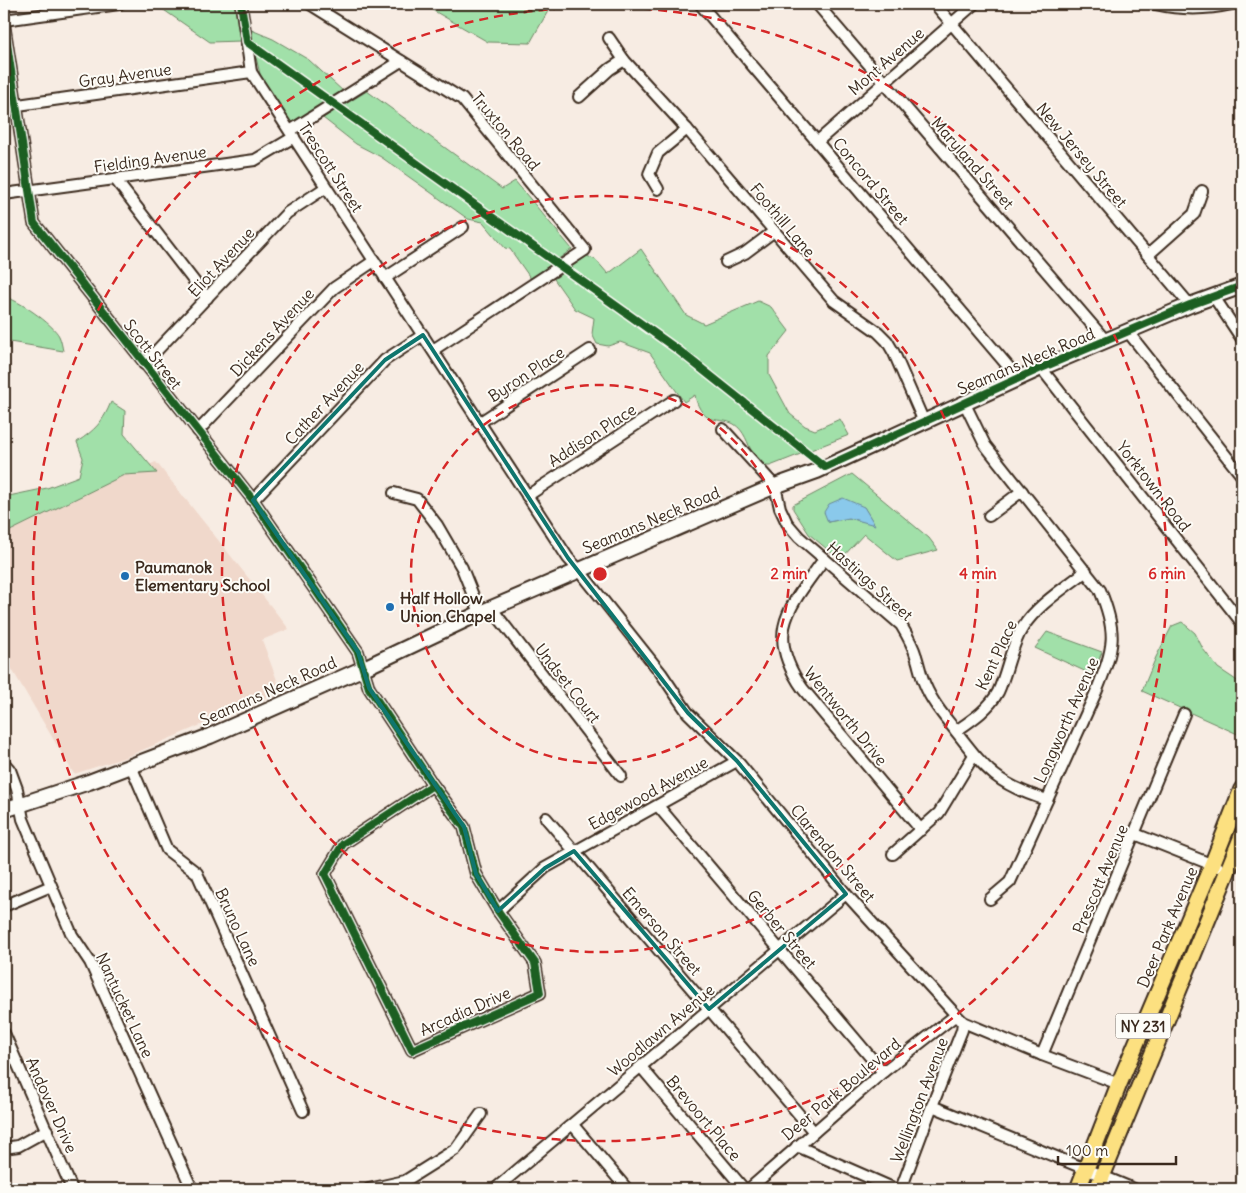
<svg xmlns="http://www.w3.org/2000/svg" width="1246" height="1193" font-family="Delius,sans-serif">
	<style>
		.built { fill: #f0d8cb }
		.green { fill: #a1e0a9; stroke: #6e8564; fill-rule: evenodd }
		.water { fill: #8ac9eb; stroke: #6a8999 }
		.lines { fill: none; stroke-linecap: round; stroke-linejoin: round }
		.street-casing { stroke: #3b2a1e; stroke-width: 14 }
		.secondary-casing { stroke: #3b2a1e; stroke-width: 18 }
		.primary-casing { stroke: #3b2a1e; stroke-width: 19 }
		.street { stroke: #fdfcf7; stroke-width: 10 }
		.secondary { stroke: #fdfcf7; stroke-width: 14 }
		.primary { stroke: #fce080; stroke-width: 15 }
		.cycleway-casing { stroke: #fdfcf7; stroke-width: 11 }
		.cycleway { stroke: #1b5e20; stroke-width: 8 }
		.marked { fill: none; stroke: #0f766e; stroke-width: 4; stroke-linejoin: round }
		.ring { fill: none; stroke: #d62828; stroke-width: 2.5; stroke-dasharray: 9 6 }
		.poi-dot { fill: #1f6fb2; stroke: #fdfcf7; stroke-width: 2 }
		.labels { text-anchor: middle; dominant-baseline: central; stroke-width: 4; stroke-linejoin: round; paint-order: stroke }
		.shield { fill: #fdfcf7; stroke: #75695f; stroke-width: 1 }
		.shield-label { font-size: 15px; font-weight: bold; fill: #3b2a1e }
		.street-label { font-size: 16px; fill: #3b2a1e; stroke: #fdfcf7 }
		.poi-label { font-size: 16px; font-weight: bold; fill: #3b2a1e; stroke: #fdfcf7; text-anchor: start }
		.centre { fill: #d62828; stroke: #fdfcf7; stroke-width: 2.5 }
		.ring-label { font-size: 15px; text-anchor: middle; font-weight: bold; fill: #d62828; stroke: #fdfcf7; stroke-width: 4; stroke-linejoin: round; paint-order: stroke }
	</style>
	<rect width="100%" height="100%" fill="#f7ece3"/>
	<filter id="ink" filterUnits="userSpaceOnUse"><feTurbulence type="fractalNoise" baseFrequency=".02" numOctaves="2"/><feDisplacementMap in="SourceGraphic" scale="10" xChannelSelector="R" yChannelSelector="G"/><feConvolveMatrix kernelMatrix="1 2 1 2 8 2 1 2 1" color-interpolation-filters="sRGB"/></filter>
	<g filter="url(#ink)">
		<path class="built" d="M156 462 289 629 262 640 281 691 126 757 74 774 4 656V524Z"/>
		<g class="green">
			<path d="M173 4H233L236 9 241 41 210 42 158 6Z"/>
			<path d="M422 4H552L530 43 488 42Z"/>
			<path d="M249 29 273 39 309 60 344 92 292 128 262 82Z"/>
			<path d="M367 91 502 189 515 181 572 249 531 279 510 249 505 248 483 222 468 219 381 157 356 144 323 118Z"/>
			<path d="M641 249 686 315 704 324 758 301 771 307 789 331 769 356V375L790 414 805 426 815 430 840 419 849 435 770 466H763C759 462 755 458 753 454 747 443 745 431 734 424 726 420 720 421 712 419 702 417 696 403 695 395L684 402 650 353 620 342 608 346 597 344 592 334 594 318 575 309 554 279 587 256 596 260 608 274Z"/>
			<path d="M4 297C16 298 54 325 59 336 61 340 62 346 63 351L4 341Z"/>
			<path d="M111 402 125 411 124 434 157 473 124 475 4 534V497L47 488 79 476 83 458 77 442C95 430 103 422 111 402Z"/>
			<path d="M852 474 929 538 938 550 897 561 864 534 840 560 809 534 793 509V505ZM864 507 874 524 849 518 828 522Z"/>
			<path d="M1182 622 1195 633 1203 649 1218 668 1242 684V736L1142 691 1156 657 1172 626Z"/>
			<path d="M1047 632 1102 652 1093 675 1035 648Z"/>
		</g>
		<path class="water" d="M843 498 864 507 875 525 849 518 828 522 824 512 829 504Z"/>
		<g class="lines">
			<g class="street-casing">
				<g id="street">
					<path d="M241 4 251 72 568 558 579 570 661 673 688 713 737 761 846 894 956 1015 963 1022 1042 1055 1119 1084"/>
					<path d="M310 4 462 99 585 250 433 350"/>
					<path d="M700 4 1018 378"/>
					<path d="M817 4 1106 341"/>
					<path d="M935 4 1190 305"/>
					<path d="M1155 4C1181 10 1206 10 1232 4"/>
					<path d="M4 20 119 4"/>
					<path d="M4 24 34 223 253 500 358 652 369 688 433 785 464 827 476 874 498 911 535 963 540 993 412 1050 325 874 343 844 433 785"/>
					<path d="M609 38 624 60 687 129 834 301 878 332 887 341 894 353 924 422"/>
					<path d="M579 97 610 69 624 60"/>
					<path d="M4 107 251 72"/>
					<path d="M290 131 401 61"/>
					<path d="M818 141 974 4"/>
					<path d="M115 179 207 298"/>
					<path d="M658 189 649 174 658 153 687 129"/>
					<path d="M4 194 255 160 294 137"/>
					<path d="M1148 255 1194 214 1202 191"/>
					<path d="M726 262 745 253 773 232"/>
					<path d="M385 278 463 227"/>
					<path d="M1214 297 1242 339"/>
					<path d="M1128 332 1242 476"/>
					<path d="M144 364 287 213 325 188"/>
					<path d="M1041 368 1242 623"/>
					<path d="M964 402 985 445 1100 590C1118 634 1114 647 1097 690L1010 882 990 899"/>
					<path d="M479 423 590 350"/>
					<path d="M723 429 775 486 780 508 787 523 799 537 901 625C907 635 913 645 916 656 919 665 921 676 925 685 932 702 944 716 955 730 987 771 996 784 1047 800"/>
					<path d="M198 431 334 288 374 261"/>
					<path d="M394 493 417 499 437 525 462 568 480 613"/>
					<path d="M527 496 674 400"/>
					<path d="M253 500 385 360 423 335"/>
					<path d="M989 516 1022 491"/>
					<path d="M824 559C790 607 763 632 803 689L921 830"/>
					<path d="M492 609 621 776"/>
					<path d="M956 731C972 720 989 709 998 692 1008 671 1010 647 1023 627 1038 604 1065 588 1086 571"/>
					<path d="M4 763 10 770 17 789 23 819 72 935 90 962 192 1189"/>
					<path d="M131 766 167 850 197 873 303 1111"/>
					<path d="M658 806 883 1072"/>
					<path d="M546 818 814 1132"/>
					<path d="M1135 834 1218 867"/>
					<path d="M893 854 939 813 974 755"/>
					<path d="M4 906 51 886"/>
					<path d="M498 911 545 868 737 761"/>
					<path d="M4 1033 72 1189"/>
					<path d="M1042 1055 1184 714"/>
					<path d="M641 1067 744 1189"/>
					<path d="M932 1106 1134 1189"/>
					<path d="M573 1125 627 1189"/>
					<path d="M797 1146 895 1189"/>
					<path d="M4 1148 18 1146 47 1130"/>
					<path d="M369 1189 405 1181 456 1149 481 1114"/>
					<path d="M495 1189 846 894"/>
					<path d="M749 1189 883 1072 956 1015"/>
					<path d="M901 1189 932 1106 962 1030 963 1022"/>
				</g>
			</g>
			<g class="secondary-casing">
				<path id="secondary" d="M4 810 89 782 210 736 364 668 480 613 775 486 817 471 1041 368 1190 305 1242 286"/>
			</g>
			<g class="primary-casing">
				<g id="primary">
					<path d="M1078 1189 1119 1084 1212 865 1242 789"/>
					<path d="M1097 1189 1242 836"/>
				</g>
			</g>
			<use href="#street" class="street"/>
			<use href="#secondary" class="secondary"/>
			<use href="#primary" class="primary"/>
			<g class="cycleway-casing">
				<g id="cycleway">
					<path d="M241 4 247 42 678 350 825 467 1041 368 1190 305 1242 286"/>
					<path d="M4 24 34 223 253 500 358 652 369 688 433 785 464 827 476 874 498 911 535 963 540 993 412 1050 325 874 343 844 433 785"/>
				</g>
			</g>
			<use href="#cycleway" class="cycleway"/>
		</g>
	</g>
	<path class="marked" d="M423 335 568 558 688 713 737 761 846 894 709 1009 574 851 545 868 498 911 476 874 464 827 369 688 358 652 253 500 385 360Z"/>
	<g class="ring">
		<circle cx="600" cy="574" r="189"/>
		<circle cx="600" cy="574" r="378"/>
		<circle cx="600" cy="574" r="567"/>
	</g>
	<g class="poi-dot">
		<circle cx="125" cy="576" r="5"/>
		<circle cx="390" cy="607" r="5"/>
	</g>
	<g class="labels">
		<rect class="shield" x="1115.5" y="1013.5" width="55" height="25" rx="4"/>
		<g class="shield-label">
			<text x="1143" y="1026">NY 231</text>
		</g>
		<g class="street-label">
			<text transform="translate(886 61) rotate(-41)">Mont Avenue</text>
			<text transform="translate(125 75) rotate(-8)">Gray Avenue</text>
			<text transform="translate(506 131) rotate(50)">Truxton Road</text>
			<text transform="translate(1082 155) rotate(50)">New Jersey Street</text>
			<text transform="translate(150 159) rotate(-8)">Fielding Avenue</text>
			<text transform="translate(973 163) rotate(49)">Maryland Street</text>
			<text transform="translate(331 167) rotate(57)">Trescott Street</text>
			<text transform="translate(871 181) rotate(50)">Concord Street</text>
			<text transform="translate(783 220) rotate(50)">Foothill Lane</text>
			<text transform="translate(221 262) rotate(-47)">Eliot Avenue</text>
			<text transform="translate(272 332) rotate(-47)">Dickens Avenue</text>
			<text transform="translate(153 354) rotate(52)">Scott Street</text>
			<text transform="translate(1026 361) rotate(-23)">Seamans Neck Road</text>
			<text transform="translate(526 374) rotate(-33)">Byron Place</text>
			<text transform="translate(324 403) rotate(-47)">Cather Avenue</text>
			<text transform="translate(592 435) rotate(-33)">Addison Place</text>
			<text transform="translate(1154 486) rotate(52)">Yorktown Road</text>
			<text transform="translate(651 520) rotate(-23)">Seamans Neck Road</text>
			<text transform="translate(870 581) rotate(42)">Hastings Street</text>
			<text transform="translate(996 655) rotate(-65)">Kent Place</text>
			<text transform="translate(568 683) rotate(52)">Undset Court</text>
			<text transform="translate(268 691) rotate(-24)">Seamans Neck Road</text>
			<text transform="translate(846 716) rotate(51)">Wentworth Drive</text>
			<text transform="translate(1066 720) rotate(-66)">Longworth Avenue</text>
			<text transform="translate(648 793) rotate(-29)">Edgewood Avenue</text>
			<text transform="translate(833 853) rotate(50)">Clarendon Street</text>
			<text transform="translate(1100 879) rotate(-67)">Prescott Avenue</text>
			<text transform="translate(238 927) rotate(65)">Bruno Lane</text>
			<text transform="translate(1167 927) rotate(-67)">Deer Park Avenue</text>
			<text transform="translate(782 929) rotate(50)">Gerber Street</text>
			<text transform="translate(662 931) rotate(49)">Emerson Street</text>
			<text transform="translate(125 1005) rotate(65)">Nantucket Lane</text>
			<text transform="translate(465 1011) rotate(-24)">Arcadia Drive</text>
			<text transform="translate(661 1030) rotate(-40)">Woodlawn Avenue</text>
			<text transform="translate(841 1089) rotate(-40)">Deer Park Boulevard</text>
			<text transform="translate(919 1100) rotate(-69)">Wellington Avenue</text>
			<text transform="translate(52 1105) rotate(66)">Andover Drive</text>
			<text transform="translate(704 1118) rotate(50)">Brevoort Place</text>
		</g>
		<g class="poi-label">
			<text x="135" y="567">Paumanok<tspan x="135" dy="18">Elementary School</tspan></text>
			<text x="400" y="598">Half Hollow<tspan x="400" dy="18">Union Chapel</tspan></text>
		</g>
	</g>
	<circle cx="600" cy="574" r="8" class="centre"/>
	<g class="ring-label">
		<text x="789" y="579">2 min</text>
		<text x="978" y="579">4 min</text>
		<text x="1167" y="579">6 min</text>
	</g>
	<rect width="1246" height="1193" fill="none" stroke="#fdfcf7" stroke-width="20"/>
	<rect x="10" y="10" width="1226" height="1173" fill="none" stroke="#3b2a1e" stroke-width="2" filter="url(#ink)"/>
	<path d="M1058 1156v8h118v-8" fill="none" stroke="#3b2a1e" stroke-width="2.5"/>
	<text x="1066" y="1156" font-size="15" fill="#3b2a1e" stroke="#fdfcf7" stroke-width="4" paint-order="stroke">100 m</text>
</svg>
